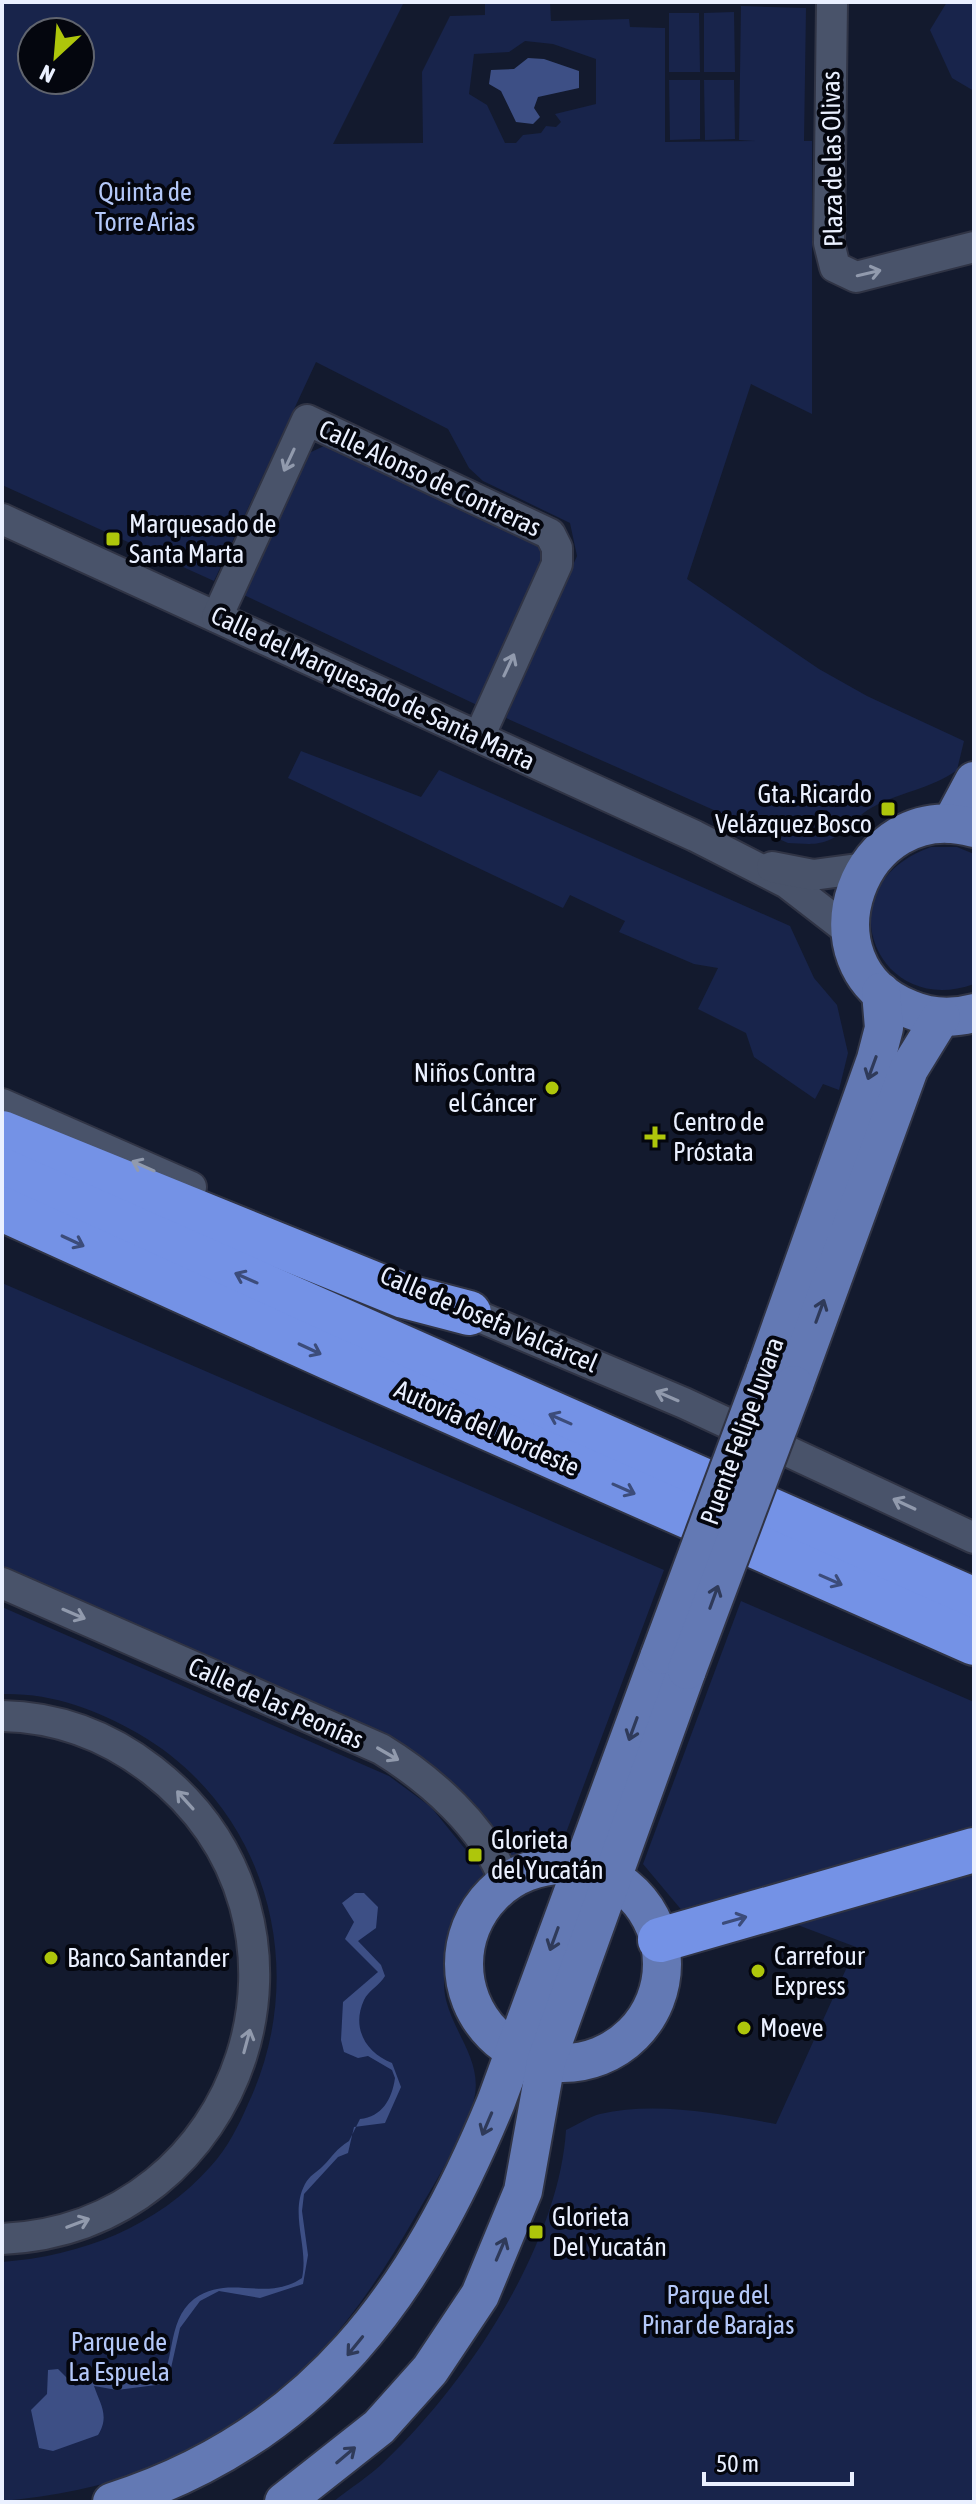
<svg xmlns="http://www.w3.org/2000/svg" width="976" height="2504" font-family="'Asap Condensed',sans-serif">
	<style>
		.green { fill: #18244b; fill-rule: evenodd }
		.water { fill: #3d4f85 }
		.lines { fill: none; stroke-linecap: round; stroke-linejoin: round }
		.minor-casing { stroke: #303445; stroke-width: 34 }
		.major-casing { stroke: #303445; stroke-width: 42 }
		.highway-casing { stroke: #303445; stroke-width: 48 }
		.minor { stroke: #49536a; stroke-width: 30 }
		.major { stroke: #6379b4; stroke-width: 38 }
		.highway { stroke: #7492e6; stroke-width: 44 }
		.major-bridge-casing { stroke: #303445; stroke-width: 42; stroke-linecap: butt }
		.major-bridge { stroke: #6379b4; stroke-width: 38 }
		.oneway { stroke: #919aad }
		.oneway2 { stroke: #2f3a59 }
		.oneway3 { stroke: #3c4c7a }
		.poi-dot { fill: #aec60b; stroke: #04060e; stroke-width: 3 }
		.labels { text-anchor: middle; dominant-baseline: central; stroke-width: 8; stroke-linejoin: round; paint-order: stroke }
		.street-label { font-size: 26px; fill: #eaf0ff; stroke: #04060e }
		.park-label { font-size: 26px; fill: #b4c8f9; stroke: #04060e }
		.poi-label { font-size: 26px; fill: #eaf0ff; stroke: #04060e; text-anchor: start }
	</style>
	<rect width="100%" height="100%" fill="#131a2e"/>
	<g class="green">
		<path d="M2 2H404L333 144 423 143 422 72 450 16 485 15V2H550L551 21 629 19 630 27 665 28V142L755 141 739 140 741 6 806 8 804 141H812V414L751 384 687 579 819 669 867 696 964 741 957 770C931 789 899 792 871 808 853 818 841 840 819 843 810 845 798 843 788 843L506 718 577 556 570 523 483 481 469 468 448 429 316 362 214 581 2 485ZM32 32H80V80H32ZM525 41 553 44 596 59V104L555 114 561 122 556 127 546 126 541 133 523 135 516 143H505L487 105 469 94 474 54 509 52Z"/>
		<path d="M947 2H974V91L952 78 930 30Z"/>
		<path d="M734 12 735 72H704V13Z"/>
		<path d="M669 13H699L700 72H669Z"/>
		<path d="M669 80H700V139L670 140Z"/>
		<path d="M704 80H734L735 139 705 140Z"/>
		<path d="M324 446 530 539 540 549 543 562 477 705 244 595 309 453Z"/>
		<path d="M301 751 421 797 439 770 790 926 814 978 837 1005 848 1053 839 1090 823 1084 815 1099 754 1057 746 1033 698 1009 718 968 694 964 619 932 625 921 570 895 563 908 288 778Z"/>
		<path d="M931 847H957L974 854V984C876 1020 822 885 931 847Z"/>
		<path d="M2 1283 664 1570 554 1865 513 1867 429 1770 2 1572Z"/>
		<path d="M741 1601 974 1702V1839L684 1913 643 1864Z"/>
		<path d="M2 1607 389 1776 431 1807 487 1876C466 1909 436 1958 446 2000 455 2036 485 2064 473 2103 464 2136 433 2186 415 2217 316 2391 207 2482 2 2501V2262C81 2256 157 2227 211 2166 227 2149 239 2125 248 2104 311 1971 268 1809 139 1734 95 1709 53 1693 2 1694Z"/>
		<path d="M974 1870V2502H333C350 2488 370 2476 385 2461 467 2383 559 2245 566 2130 577 2125 589 2117 600 2114 656 2101 721 2114 776 2124L856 1947 795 1924Z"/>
	</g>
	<g class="water">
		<path d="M528 58 544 59 579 71V88L538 97 534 108 540 117 533 124 516 122 501 91 489 84 491 70 514 69Z"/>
		<path d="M355 1893H364L378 1907 376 1928 358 1941 381 1965 385 1976C380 1985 368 1991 364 2000 351 2028 366 2053 392 2063L401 2087 385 2123 354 2127 348 2153 338 2157 304 2194 302 2211 308 2255 303 2284 260 2298 219 2291 200 2301 180 2328 169 2377 164 2384 117 2390 94 2386C100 2404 110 2416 98 2435L53 2451 39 2448 31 2410 47 2394 48 2370 58 2369 75 2386 96 2381 157 2382C176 2370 165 2321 194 2299 230 2273 265 2303 302 2278 309 2247 289 2214 305 2184 309 2176 317 2172 323 2166 333 2156 336 2149 349 2141L360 2119C382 2117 392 2099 395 2078L392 2070 368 2056 358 2058 344 2052 341 2040 343 2002 378 1972 345 1939 354 1922 342 1903Z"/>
	</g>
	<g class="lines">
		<g class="minor-casing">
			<g id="minor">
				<path d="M832 2 829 243 835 267 856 277 974 247"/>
				<path d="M2 519 695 836 787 883 849 931"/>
				<path d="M217 617 307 420 550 534 557 548V564L479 737"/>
				<path d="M772 867 813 875 865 868"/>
				<path d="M2 1104 191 1187"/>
				<path d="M454 1306 684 1403 974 1538"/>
				<path d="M2 1583 381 1749C430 1779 485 1827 505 1882"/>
				<path d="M2 1716C58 1717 108 1736 152 1770 346 1920 246 2228 2 2239"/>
			</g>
		</g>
		<g class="major-casing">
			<g id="major">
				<path d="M951 824 974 781"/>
				<path d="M974 828C858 795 798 965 909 1009 930 1018 952 1019 974 1013"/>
				<path d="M765 1372 876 1059 884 1028 881 992"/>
				<path d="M794 1385 909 1069 941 1017"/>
				<circle cx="563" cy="1964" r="99"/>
				<path d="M112 2502C316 2437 418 2291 496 2102L660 1655"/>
				<path d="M284 2502 379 2427 430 2370 480 2295 523 2191 546 2062 687 1670"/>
			</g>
		</g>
		<g class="highway-casing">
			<g id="highway">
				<path d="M2 1133 404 1296 469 1313"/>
				<path d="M2 1170 974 1600"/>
				<path d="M2 1209 330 1358 974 1643"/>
				<path d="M660 1940 974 1850"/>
			</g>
		</g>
		<use href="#minor" class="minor"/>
		<use href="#major" class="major"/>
		<use href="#highway" class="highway"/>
		<g class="major-bridge-casing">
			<g id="major-bridge">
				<path d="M660 1655 765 1372"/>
				<path d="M687 1670 794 1385"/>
			</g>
		</g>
		<use href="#major-bridge" class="major-bridge"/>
	</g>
	<defs><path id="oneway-shaft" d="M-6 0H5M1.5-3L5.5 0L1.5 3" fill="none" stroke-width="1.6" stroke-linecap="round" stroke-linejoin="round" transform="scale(2)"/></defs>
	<g class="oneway">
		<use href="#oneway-shaft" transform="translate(869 273) rotate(-13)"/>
		<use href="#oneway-shaft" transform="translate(289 460) rotate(115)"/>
		<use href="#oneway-shaft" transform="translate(509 665) rotate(-65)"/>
		<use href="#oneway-shaft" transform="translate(143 1166) rotate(-156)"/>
		<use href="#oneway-shaft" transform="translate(667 1396) rotate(-157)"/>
		<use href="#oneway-shaft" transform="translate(904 1504) rotate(-155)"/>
		<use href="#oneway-shaft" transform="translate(74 1614) rotate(23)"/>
		<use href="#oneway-shaft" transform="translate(388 1754) rotate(30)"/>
		<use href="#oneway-shaft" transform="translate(185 1800) rotate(-132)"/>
		<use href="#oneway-shaft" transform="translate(247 2041) rotate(-75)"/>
		<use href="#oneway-shaft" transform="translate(78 2223) rotate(-21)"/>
	</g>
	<g class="oneway2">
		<use href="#oneway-shaft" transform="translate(872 1068) rotate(110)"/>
		<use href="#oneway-shaft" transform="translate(820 1311) rotate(-70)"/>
		<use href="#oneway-shaft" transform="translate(714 1597) rotate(-70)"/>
		<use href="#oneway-shaft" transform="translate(633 1729) rotate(110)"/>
		<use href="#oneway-shaft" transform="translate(554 1939) rotate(110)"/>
		<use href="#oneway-shaft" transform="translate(487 2124) rotate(113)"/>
		<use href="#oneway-shaft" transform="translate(501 2249) rotate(-67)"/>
		<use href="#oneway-shaft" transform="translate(355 2346) rotate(129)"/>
		<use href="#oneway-shaft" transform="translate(346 2455) rotate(-40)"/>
	</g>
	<g class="oneway3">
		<use href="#oneway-shaft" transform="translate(73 1241) rotate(25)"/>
		<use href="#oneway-shaft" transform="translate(246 1278) rotate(-156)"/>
		<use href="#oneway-shaft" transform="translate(310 1349) rotate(25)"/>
		<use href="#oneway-shaft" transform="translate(560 1419) rotate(-156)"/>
		<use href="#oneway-shaft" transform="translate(624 1489) rotate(24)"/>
		<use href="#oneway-shaft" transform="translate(831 1580) rotate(24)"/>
		<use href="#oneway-shaft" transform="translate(735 1920) rotate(-16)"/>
	</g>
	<g class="poi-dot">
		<rect x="105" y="531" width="16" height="16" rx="4"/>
		<rect x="880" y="801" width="16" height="16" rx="4"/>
		<circle cx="552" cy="1088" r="8"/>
		<path d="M651 1125h8v8h8v8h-8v8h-8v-8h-8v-8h8z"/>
		<rect x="467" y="1847" width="16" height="16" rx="4"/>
		<circle cx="51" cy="1958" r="8"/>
		<circle cx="758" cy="1971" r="8"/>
		<circle cx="744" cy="2028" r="8"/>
		<rect x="528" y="2224" width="16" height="16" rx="4"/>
	</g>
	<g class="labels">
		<g class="street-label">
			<text transform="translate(832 159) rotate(-91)">Plaza de las Olivas</text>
			<text transform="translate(430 478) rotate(25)">Calle Alonso de Contreras</text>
			<text transform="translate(373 688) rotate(25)">Calle del Marquesado de Santa Marta</text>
			<text transform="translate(489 1319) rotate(23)">Calle de Josefa Valcárcel</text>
			<text transform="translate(487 1428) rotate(24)">Autovía del Nordeste</text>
			<text transform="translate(742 1431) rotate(-70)">Puente Felipe Juvara</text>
			<text transform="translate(276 1703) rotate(24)">Calle de las Peonías</text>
		</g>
		<g class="park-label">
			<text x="145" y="192">Quinta de<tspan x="145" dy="30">Torre Arias</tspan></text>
			<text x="718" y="2295">Parque del<tspan x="718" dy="30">Pinar de Barajas</tspan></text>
			<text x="119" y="2342">Parque de<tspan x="119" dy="30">La Espuela</tspan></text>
		</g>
		<g class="poi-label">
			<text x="129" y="524">Marquesado de<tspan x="129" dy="30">Santa Marta</tspan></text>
			<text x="872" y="794" text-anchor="end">Gta. Ricardo<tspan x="872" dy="30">Velázquez Bosco</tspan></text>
			<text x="536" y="1073" text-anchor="end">Niños Contra<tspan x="536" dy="30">el Cáncer</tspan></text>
			<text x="673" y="1122">Centro de<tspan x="673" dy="30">Próstata</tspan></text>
			<text x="491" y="1840">Glorieta<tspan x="491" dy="30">del Yucatán</tspan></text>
			<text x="774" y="1956">Carrefour<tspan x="774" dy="30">Express</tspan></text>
			<text x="67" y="1958">Banco Santander</text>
			<text x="760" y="2028">Moeve</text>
			<text x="552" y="2217">Glorieta<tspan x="552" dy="30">Del Yucatán</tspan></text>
		</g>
	</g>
	<rect width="976" height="2504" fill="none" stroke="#eaf0ff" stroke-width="8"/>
	<g transform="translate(56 56) rotate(206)"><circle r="38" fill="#04060e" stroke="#60646e" stroke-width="2"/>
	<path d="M0-6L14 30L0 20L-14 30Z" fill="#aec60b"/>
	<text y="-12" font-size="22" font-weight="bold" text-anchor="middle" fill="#eaf0ff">N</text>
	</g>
	<path d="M704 2472v12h148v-12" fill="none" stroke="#eaf0ff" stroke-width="4"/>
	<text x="716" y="2472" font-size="24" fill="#eaf0ff" stroke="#04060e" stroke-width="6" paint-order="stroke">50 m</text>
</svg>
